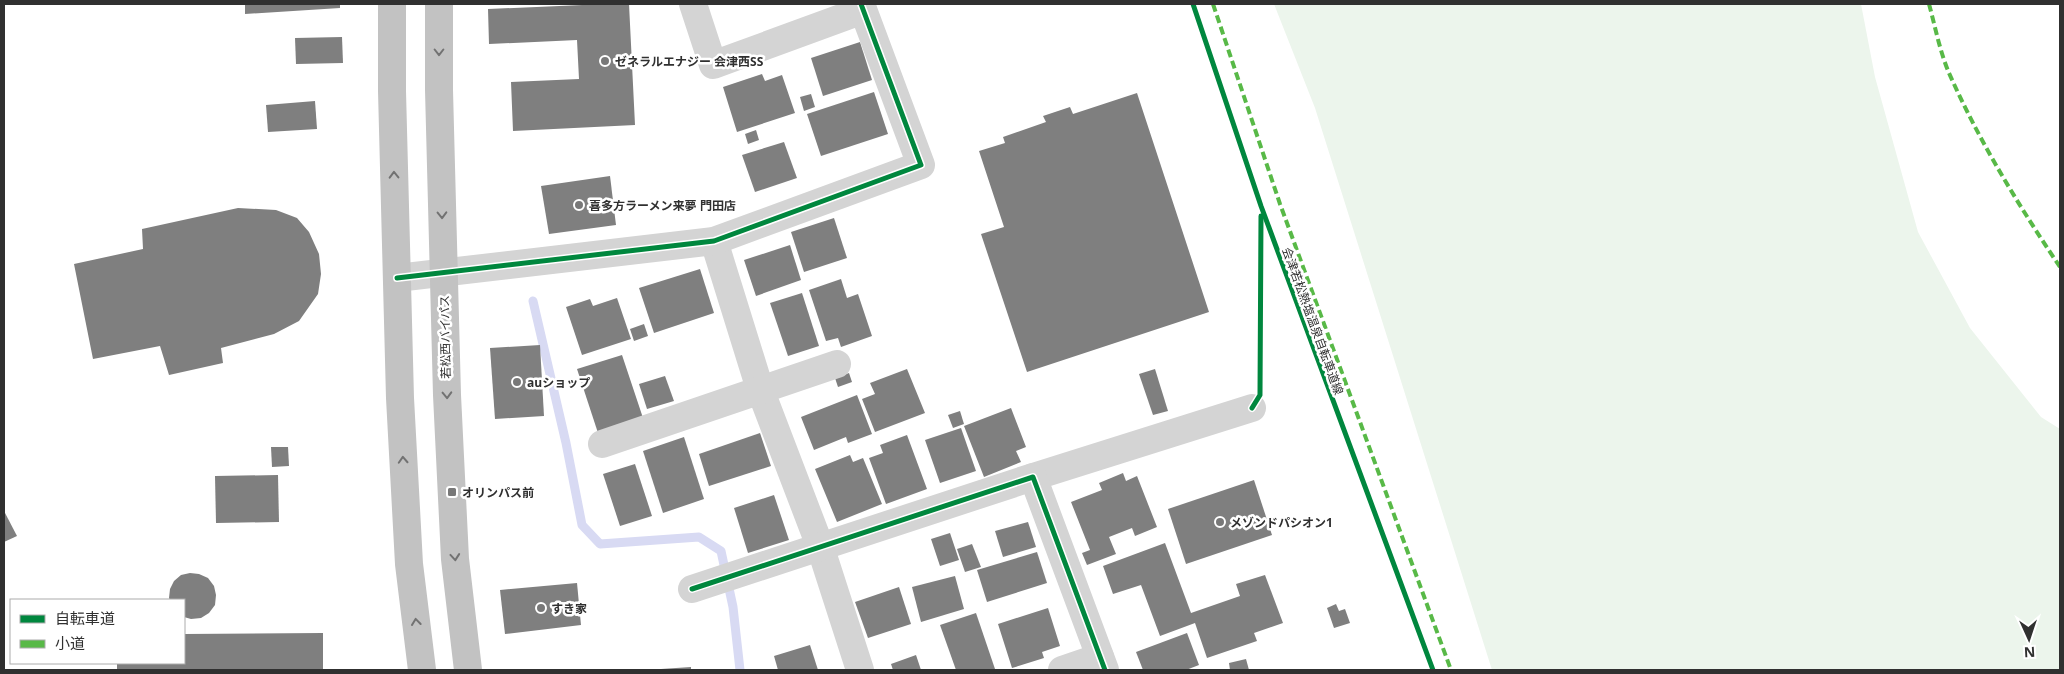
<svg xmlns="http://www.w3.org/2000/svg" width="2064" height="674" font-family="'Open Sans','Noto Sans JP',sans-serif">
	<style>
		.green { fill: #ecf5ec }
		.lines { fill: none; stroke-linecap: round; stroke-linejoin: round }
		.stream { stroke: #d8daf3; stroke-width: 9 }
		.building { fill: #7f7f7f }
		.minor { stroke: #d4d4d4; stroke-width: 28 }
		.highway { stroke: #c2c2c2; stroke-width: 28 }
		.quiet { stroke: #58b947; stroke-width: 4; stroke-dasharray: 8 4; stroke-linecap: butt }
		.cycleway-casing { stroke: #fff; stroke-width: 8 }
		.cycleway { stroke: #00873e; stroke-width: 5 }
		.oneway { stroke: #727272 }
		.poi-dot { fill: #787878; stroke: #fff; stroke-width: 2 }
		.labels { text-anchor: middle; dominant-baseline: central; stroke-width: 5; stroke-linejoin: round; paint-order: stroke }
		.poi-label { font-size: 12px; font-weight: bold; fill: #303030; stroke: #fff; text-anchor: start }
		.street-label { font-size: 12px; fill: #303030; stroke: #fff }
	</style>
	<rect width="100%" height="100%" fill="#fff"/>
	<path class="green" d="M1274 4H1861L1875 77 1918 232 1970 328 2041 417 2060 429V670H1492L1315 108Z"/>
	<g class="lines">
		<path class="stream" d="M533 301 566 443 582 525 600 544 699 537 721 551 733 607 740 670"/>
	</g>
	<g class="building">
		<path d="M245 4H340V8L245 14Z"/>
		<path d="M605 4H629L635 125 513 131 511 82 579 79 577 40 489 44 488 9Z"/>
		<path d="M342 37 343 63 296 64 295 38Z"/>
		<path d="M860 42 872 80 823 96 811 58Z"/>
		<path d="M762 74 765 81 782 75 795 113 737 132 723 87Z"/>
		<path d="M874 92 888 134 821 156 807 114Z"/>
		<path d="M1137 93 1209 312 1027 372 981 234 1004 227 979 151 1005 143 1003 137 1046 122 1043 116 1070 107 1073 114Z"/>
		<path d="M811 94 815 107 804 111 800 97Z"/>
		<path d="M315 101 317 129 268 132 266 105Z"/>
		<path d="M756 130 759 140 748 144 745 134Z"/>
		<path d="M784 142 797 178 755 192 742 155Z"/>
		<path d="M610 176 616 225 549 234 541 186Z"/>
		<path d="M238 208 276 210 297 218 309 232 319 254 321 274 318 294 299 321 274 334 221 348 223 363 169 375 160 346 93 359 74 264 143 249 142 229Z"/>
		<path d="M834 218 847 258 804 272 791 232Z"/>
		<path d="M790 245 801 280 756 296 744 260Z"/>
		<path d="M700 269 714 313 654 333 639 288Z"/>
		<path d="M841 279 847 298 858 294 872 336 841 347 838 338 826 341 809 290Z"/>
		<path d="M802 293 819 346 788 356 770 303Z"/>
		<path d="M617 298 631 339 582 355 566 307 590 299 593 306Z"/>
		<path d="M644 324 648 336 634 341 630 329Z"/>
		<path d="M540 345 544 416 495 419 490 348Z"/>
		<path d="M622 355 643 418 598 433 577 369Z"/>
		<path d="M907 369 925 413 875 432 862 399 875 394 870 383Z"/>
		<path d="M1155 369 1168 411 1153 415 1139 374Z"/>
		<path d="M849 373 852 382 838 387 835 378Z"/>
		<path d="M665 376 674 401 647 409 639 384Z"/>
		<path d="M857 395 872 434 848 443 846 437 814 450 801 417Z"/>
		<path d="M1011 408 1026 447 1016 451 1021 462 984 477 964 426Z"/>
		<path d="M960 411 964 424 953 428 948 415Z"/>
		<path d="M961 428 976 471 940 483 925 440Z"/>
		<path d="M760 433 771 466 709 486 699 454Z"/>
		<path d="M907 435 927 489 886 504 869 458 883 453 880 445Z"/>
		<path d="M684 437 704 499 663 513 643 451Z"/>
		<path d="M271 447H288L289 466 272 467Z"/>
		<path d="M850 455 853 462 863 458 882 504 837 522 815 469Z"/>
		<path d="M635 464 652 516 620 526 603 474Z"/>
		<path d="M1123 473 1126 481 1137 476 1157 527 1135 536 1132 528 1109 537 1116 554 1087 565 1082 553 1090 550 1071 502 1102 490 1099 483Z"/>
		<path d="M278 475 279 522 216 523 215 476Z"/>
		<path d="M1254 480 1272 535 1186 564 1168 509Z"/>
		<path d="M774 495 789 540 748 553 734 508Z"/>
		<path d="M4 511 17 536 4 542Z"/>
		<path d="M1028 522 1036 547 1003 557 995 531Z"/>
		<path d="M950 533 959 560 940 566 931 539Z"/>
		<path d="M1165 543 1191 613 1240 596 1236 584 1265 575 1283 623 1254 633 1257 641 1207 658 1195 623 1160 636 1141 585 1113 594 1103 566Z"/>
		<path d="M972 544 981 567 965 572 957 549Z"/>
		<path d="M1037 552 1047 583 987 602 977 570Z"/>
		<path d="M190 573 199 574 208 578 214 586 216 595 215 605 209 613 201 618 191 619 184 617V600H170L169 598 170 589 174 581 181 575Z"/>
		<path d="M955 576 964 609 921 622 912 587Z"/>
		<path d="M577 583 581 625 505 634 500 590Z"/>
		<path d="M899 587 911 624 868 638 855 602Z"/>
		<path d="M1336 604 1339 611 1345 609 1350 623 1334 628 1327 608Z"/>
		<path d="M1048 608 1060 646 1042 652 1044 658 1012 668 998 624Z"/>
		<path d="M976 613 995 669 989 670H956L940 625Z"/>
		<path d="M323 633V670H117V663H184V634Z"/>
		<path d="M1187 633 1199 665 1186 670H1143L1136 652Z"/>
		<path d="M810 645 818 670H778L774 656Z"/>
		<path d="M916 655 921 670H893L891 664Z"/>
		<path d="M1246 659 1249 670H1230L1229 663Z"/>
		<path d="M691 667V670H661V669Z"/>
	</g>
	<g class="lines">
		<g class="minor">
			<path d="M693 4 713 65 863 10"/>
			<path d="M714 241 760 389 820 546 860 670"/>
			<path d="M397 278 714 241 921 165 861 4"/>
			<path d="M602 444 837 364"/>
			<path d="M1033 477 1252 408"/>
			<path d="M692 589 1033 477 1105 670"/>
			<path d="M1062 670 1100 657"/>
		</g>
		<g class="highway">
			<path d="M392 4V91L400 398 409 564 422 670"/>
			<path d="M439 4V90L447 395 455 559 468 670"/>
		</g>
		<g class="quiet">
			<path d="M1213 4 1280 204 1451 670"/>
			<path d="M1929 4C1935 26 1940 52 1949 73 1979 141 2019 206 2060 267"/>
		</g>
		<g class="cycleway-casing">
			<g id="cycleway">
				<path d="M1193 4 1261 206 1433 670"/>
				<path d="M397 278 714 241 921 165 861 4"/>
				<path d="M1252 408 1260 395 1261 216"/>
				<path d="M692 589 1033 477 1105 670"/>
			</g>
		</g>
		<use href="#cycleway" class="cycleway"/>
	</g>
	<defs><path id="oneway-chevron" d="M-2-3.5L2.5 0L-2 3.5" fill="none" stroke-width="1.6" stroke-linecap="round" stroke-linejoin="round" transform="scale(1.25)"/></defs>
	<g class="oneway">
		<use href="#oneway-chevron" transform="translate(439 52) rotate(90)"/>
		<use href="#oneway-chevron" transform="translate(394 175) rotate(-91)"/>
		<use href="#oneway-chevron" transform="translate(442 215) rotate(89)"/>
		<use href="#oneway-chevron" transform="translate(447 395) rotate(88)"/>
		<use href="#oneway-chevron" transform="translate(403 460) rotate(-93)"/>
		<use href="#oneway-chevron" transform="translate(455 557) rotate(85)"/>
		<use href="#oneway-chevron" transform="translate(416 622) rotate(-97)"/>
	</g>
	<g class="poi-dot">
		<circle cx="605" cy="61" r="5"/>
		<circle cx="579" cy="205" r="5"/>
		<circle cx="517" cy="382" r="5"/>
		<rect x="447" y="487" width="10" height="10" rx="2.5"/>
		<circle cx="1220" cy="522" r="5"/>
		<circle cx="541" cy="608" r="5"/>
	</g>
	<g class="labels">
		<g class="poi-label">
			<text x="615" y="61">ゼネラルエナジー 会津西SS</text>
			<text x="589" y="205">喜多方ラーメン来夢 門田店</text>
			<text x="527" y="382">auショップ</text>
			<text x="462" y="492">オリンパス前</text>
			<text x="1230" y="522">メゾンドパシオン1</text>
			<text x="551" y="608">すき家</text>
		</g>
		<g class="street-label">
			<text transform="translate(1313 321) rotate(70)">会津若松熱塩温泉自転車道線</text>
			<text transform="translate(445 337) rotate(-91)">若松西バイパス</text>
		</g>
	</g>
	<rect width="2064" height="674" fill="none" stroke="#303030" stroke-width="10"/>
	<rect x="10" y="599" width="175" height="65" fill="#ffffff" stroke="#acacac"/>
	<rect x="20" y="615" width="25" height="8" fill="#00873e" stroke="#acacac"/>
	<text x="55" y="624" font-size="15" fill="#303030">自転車道</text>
	<rect x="20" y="640" width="25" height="8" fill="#58b947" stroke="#acacac"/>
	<text x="55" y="649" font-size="15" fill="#303030">小道</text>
	<g transform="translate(2029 639) rotate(177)" stroke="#ffffff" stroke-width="4" paint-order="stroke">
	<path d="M0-4L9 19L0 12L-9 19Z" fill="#303030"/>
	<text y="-8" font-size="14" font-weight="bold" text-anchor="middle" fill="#303030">N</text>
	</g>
</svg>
